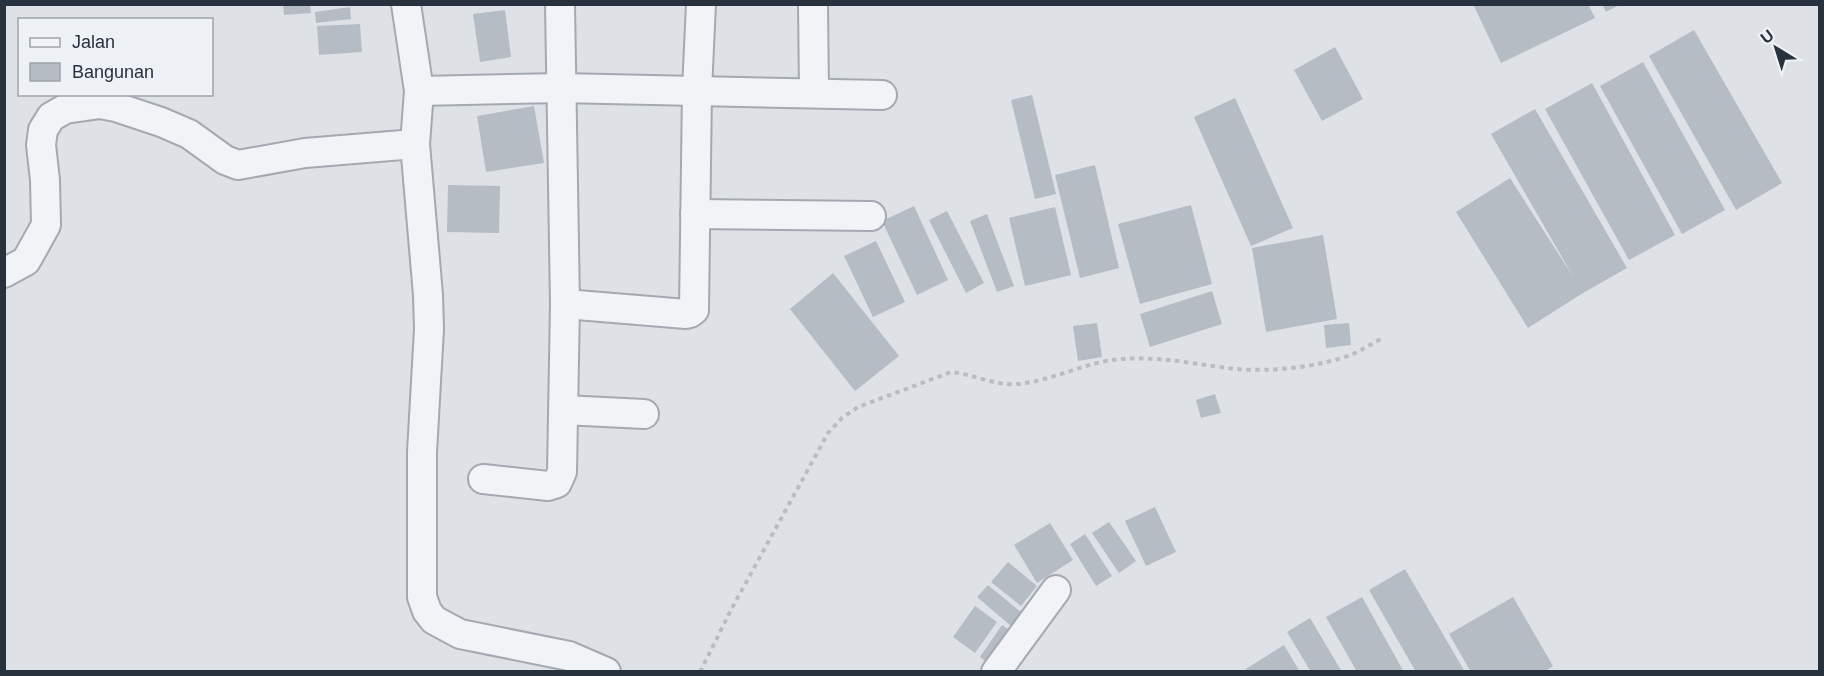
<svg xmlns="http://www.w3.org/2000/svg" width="1824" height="676" font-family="Helvetica,sans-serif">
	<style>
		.building { fill: #b6bcc4 }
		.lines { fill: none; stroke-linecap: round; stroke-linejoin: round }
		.minor-casing { stroke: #a4a9b1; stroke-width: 32 }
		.path { stroke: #b9bdc2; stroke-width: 4; stroke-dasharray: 4.5 4.5; stroke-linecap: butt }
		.minor { stroke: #f1f3f6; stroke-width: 28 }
	</style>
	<rect width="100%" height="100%" fill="#dee2e7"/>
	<g class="building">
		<path d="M283 4H310L311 13 284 15Z"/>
		<path d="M1473 4H1588L1595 18 1501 63Z"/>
		<path d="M1602 4H1621L1606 12Z"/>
		<path d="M350 7 351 19 316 23 315 12Z"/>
		<path d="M505 10 511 57 480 62 473 14Z"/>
		<path d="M360 24 362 52 319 55 317 26Z"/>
		<path d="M1694 30 1782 183 1736 210 1649 56Z"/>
		<path d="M1335 47 1363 99 1322 121 1294 70Z"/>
		<path d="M1643 62 1725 210 1682 234 1600 86Z"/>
		<path d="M1592 83 1675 235 1629 260 1545 109Z"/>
		<path d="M1032 95 1056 194 1035 199 1011 100Z"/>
		<path d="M1235 98 1293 228 1251 246 1194 117Z"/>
		<path d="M534 106 544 163 486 172 477 116Z"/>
		<path d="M1535 109 1627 268 1583 293 1528 328 1456 212 1510 178 1574 278 1491 134Z"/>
		<path d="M1095 165 1119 268 1080 278 1055 175Z"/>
		<path d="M448 185 500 186 499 233 447 232Z"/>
		<path d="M1191 205 1212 284 1140 304 1118 224Z"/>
		<path d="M914 206 948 280 917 295 882 221Z"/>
		<path d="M1055 207 1071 275 1025 286 1009 218Z"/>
		<path d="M947 211 984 283 966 293 929 220Z"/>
		<path d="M987 214 1014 286 997 292 970 221Z"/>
		<path d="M1323 235 1337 319 1266 332 1252 248Z"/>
		<path d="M876 241 905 302 873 317 844 256Z"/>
		<path d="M833 273 899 356 855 391 790 309Z"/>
		<path d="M1212 291 1222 324 1150 347 1140 314Z"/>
		<path d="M1097 323 1102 357 1078 361 1073 326Z"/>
		<path d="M1349 323 1351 345 1326 348 1324 325Z"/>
		<path d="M1215 394 1221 413 1201 418 1196 400Z"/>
		<path d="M1155 507 1176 552 1146 566 1125 521Z"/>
		<path d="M1109 522 1136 561 1119 573 1092 533Z"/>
		<path d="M1050 523 1073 560 1037 583 1014 545Z"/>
		<path d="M1085 534 1112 576 1096 586 1070 544Z"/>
		<path d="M1008 562 1037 586 1021 606 991 582Z"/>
		<path d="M1405 569 1465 672H1416L1369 590Z"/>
		<path d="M988 585 1022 613 1011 626 977 597Z"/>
		<path d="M1362 597 1404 672H1357L1326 617Z"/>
		<path d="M1513 597 1553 666 1544 672H1471L1449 634Z"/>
		<path d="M975 606 997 622 975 653 953 637Z"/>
		<path d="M1310 618 1342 672H1311L1287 632Z"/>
		<path d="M1002 625 1017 635 994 668 980 657Z"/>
		<path d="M1284 645 1300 672H1248L1246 669Z"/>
	</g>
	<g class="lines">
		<g class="minor-casing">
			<g id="minor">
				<path d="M406 4 419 91 415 144 428 295 429 329 422 452V597L427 611 434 620 460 634 569 656 606 672"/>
				<path d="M813 4 814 93"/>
				<path d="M419 91 561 88 882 95"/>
				<path d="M695 214 871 216"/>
				<path d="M4 273 26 261 46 225 45 180 41 145 43 130 51 117 65 109 100 104 116 107 161 122 189 134 225 160 238 165 305 153 415 144"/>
				<path d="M565 304 686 314 690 313 694 310 697 90 701 4"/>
				<path d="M564 410 644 414"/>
				<path d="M483 479 548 486 557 483 562 472 565 304 560 4"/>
				<path d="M996 672 1056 590"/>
			</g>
		</g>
		<path class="path" d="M700 672 732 608 828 433 842 418 858 407 951 372C973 374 995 386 1017 384 1054 381 1086 361 1123 359 1161 356 1199 365 1236 369 1272 372 1320 367 1353 354 1362 350 1371 344 1381 339"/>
		<use href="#minor" class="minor"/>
	</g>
	<rect width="1824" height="676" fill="none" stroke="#28313e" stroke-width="12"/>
	<rect x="18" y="18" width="195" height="78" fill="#eef1f5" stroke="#9fa4ac" stroke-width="1.5"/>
	<rect x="30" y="38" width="30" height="9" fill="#f1f3f6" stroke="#9fa4ac" stroke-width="1.5"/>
	<text x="72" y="48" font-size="18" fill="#28313e">Jalan</text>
	<rect x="30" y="63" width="30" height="18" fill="#b6bcc4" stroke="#9fa4ac" stroke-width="1.5"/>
	<text x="72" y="78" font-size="18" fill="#28313e">Bangunan</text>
	<g transform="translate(1776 48) rotate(322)" stroke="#eef1f5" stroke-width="4.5" paint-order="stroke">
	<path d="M0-4.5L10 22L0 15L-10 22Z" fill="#28313e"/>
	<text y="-9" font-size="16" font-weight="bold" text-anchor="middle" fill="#28313e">U</text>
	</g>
</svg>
